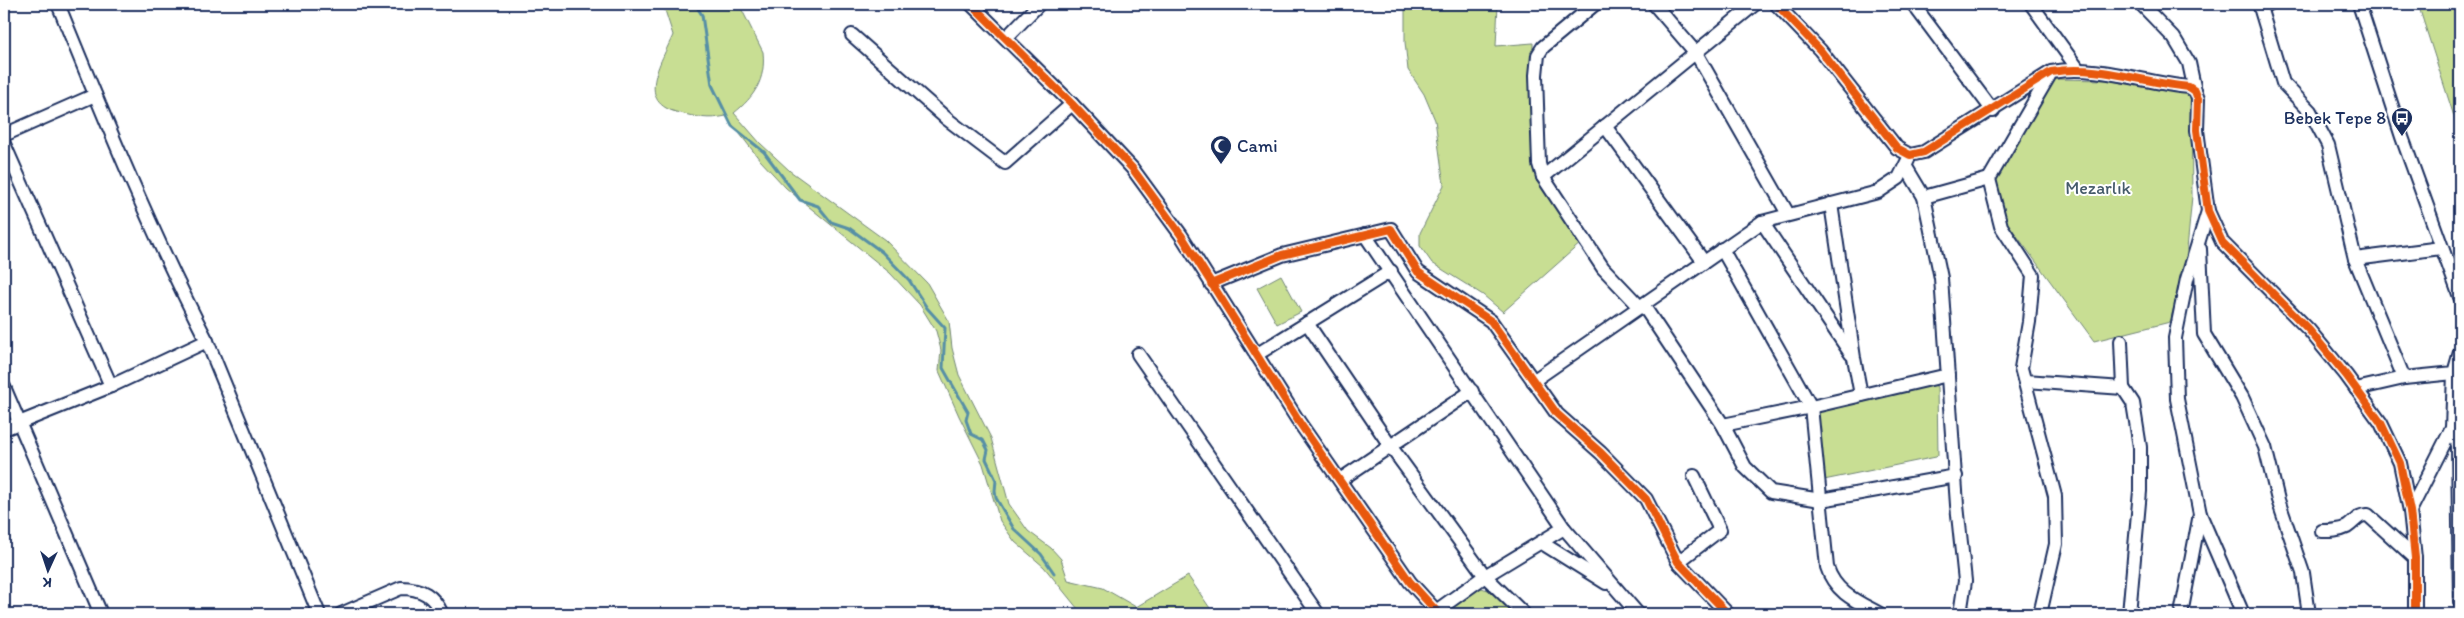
<svg xmlns="http://www.w3.org/2000/svg" width="2464" height="618" font-family="Itim,sans-serif">
	<style>
		.green { fill: #c8de93; stroke: #728678 }
		.lines { fill: none; stroke-linecap: round; stroke-linejoin: round }
		.stream { stroke: #568fa6; stroke-width: 3 }
		.minor-casing { stroke: #1b2f5e; stroke-width: 16 }
		.minor { stroke: #fff; stroke-width: 12 }
		.cycleway-casing { stroke: #fff; stroke-width: 11 }
		.cycleway { stroke: #e8590c; stroke-width: 8 }
		.labels { text-anchor: middle; dominant-baseline: central; stroke-width: 4; stroke-linejoin: round; paint-order: stroke }
		.poi-label { font-size: 18px; fill: #1b2f5e; stroke: #fff; text-anchor: end }
		.park-label { font-size: 18px; fill: #465b6b; stroke: #fff }
	</style>
	<rect width="100%" height="100%" fill="#fff"/>
	<filter id="ink" filterUnits="userSpaceOnUse"><feTurbulence type="fractalNoise" baseFrequency=".02" numOctaves="2"/><feDisplacementMap in="SourceGraphic" scale="10" xChannelSelector="R" yChannelSelector="G"/><feConvolveMatrix kernelMatrix="1 2 1 2 8 2 1 2 1" color-interpolation-filters="sRGB"/></filter>
	<g filter="url(#ink)">
		<g class="green">
			<path d="M663 4H739L763 52C766 80 754 97 734 113L760 143 790 171 885 240 927 283 949 321 952 348 959 375 991 438 1009 504 1028 531 1051 548 1061 559 1068 580 1103 588 1136 607 1188 576 1214 614H1082L1044 567 1015 542 1000 521 983 464 959 416 939 371 941 350 936 331 920 305 890 273 786 188 760 160 726 116C708 120 697 117 680 113 634 103 661 63 673 35Z"/>
			<path d="M1405 4H1498L1496 46 1533 43 1532 154 1540 172 1582 242 1503 312 1483 295 1432 263 1420 246V233L1444 185 1435 120 1424 94 1408 70 1405 42Z"/>
			<path d="M2418 4H2460V135Z"/>
			<path d="M2055 79 2106 80 2185 93 2191 99 2192 196 2186 260 2170 322 2094 341 2006 221 1995 175Z"/>
			<path d="M1281 275 1301 312 1277 324 1257 288Z"/>
			<path d="M1926 379 1937 387 1938 455 1936 457 1819 481 1814 408Z"/>
			<path d="M1478 587 1488 590 1514 614H1461L1455 610 1454 605Z"/>
		</g>
		<g class="lines">
			<path class="stream" d="M695 4 702 15 712 85 732 126 764 152 800 200 818 206 831 222 849 228 882 252 909 280 927 308 945 328 943 368 968 412 966 420 971 434 983 440 988 450 986 459 996 480 995 491 996 498 1014 529 1041 554 1054 573"/>
			<g class="minor-casing">
				<g id="minor">
					<path d="M58 4C104 117 151 232 207 341"/>
					<path d="M971 4 1072 104 1132 168 1181 235 1299 422 1410 582 1439 614"/>
					<path d="M1595 4 1543 47 1538 55 1536 75 1539 164 1543 177 1603 268 1640 307"/>
					<path d="M1654 4 1696 53 1788 214"/>
					<path d="M1776 4 1820 50 1897 148 1910 155 1924 152 2051 72C2098 64 2143 83 2189 87L2195 91 2198 99 2197 130 2208 211 2222 242 2309 330 2346 375 2381 423 2400 463 2410 511 2415 558V614"/>
					<path d="M1913 4 1993 111"/>
					<path d="M2031 4 2078 69"/>
					<path d="M2141 4 2174 38 2189 63 2195 91"/>
					<path d="M2268 4 2260 7 2283 83 2310 111 2328 145 2355 259 2404 378"/>
					<path d="M2359 4 2402 137 2460 297"/>
					<path d="M852 35 947 119 1005 163 1072 104"/>
					<path d="M1006 38 1039 4"/>
					<path d="M1605 126 1704 262"/>
					<path d="M4 135 95 95"/>
					<path d="M4 144 111 386"/>
					<path d="M1906 167 1924 197 1941 278 1957 505 1965 581 1960 614"/>
					<path d="M1543 177 1755 4"/>
					<path d="M1924 197 1989 179"/>
					<path d="M1831 204 1854 358 1861 395"/>
					<path d="M1762 222 1851 354"/>
					<path d="M1365 235 1564 528 1638 614"/>
					<path d="M1722 249 1811 407 1827 567C1835 593 1858 602 1880 614"/>
					<path d="M2200 249 2204 334 2242 397 2265 447 2278 500 2303 573 2309 614"/>
					<path d="M2355 259 2441 248"/>
					<path d="M1211 284 1282 255 1391 229 1418 272 1491 321 1557 414 1601 453 1646 499 1678 562 1728 614"/>
					<path d="M1643 305 1723 425 1745 467 1771 492 1821 500 1956 476"/>
					<path d="M1307 323 1391 447 1485 576 1524 614"/>
					<path d="M2121 341 2123 388 2133 403 2140 447V491L2129 614"/>
					<path d="M1138 354 1318 614"/>
					<path d="M1256 355 1391 271"/>
					<path d="M1533 381 1762 222 1878 192 1899 178 1908 160"/>
					<path d="M2025 381 2123 388"/>
					<path d="M4 387 101 614"/>
					<path d="M2356 389 2404 378 2454 373 2460 352"/>
					<path d="M1723 425 1811 407 1948 375"/>
					<path d="M2452 428 2458 445 2460 602"/>
					<path d="M4 429 111 386 207 341 319 614"/>
					<path d="M1340 480 1472 391"/>
					<path d="M2410 511 2452 428 2454 373"/>
					<path d="M2200 514 2243 614"/>
					<path d="M2322 531C2331 531 2339 531 2347 527 2355 522 2358 514 2368 515L2415 558"/>
					<path d="M1542 543 1606 583"/>
					<path d="M1678 562 1720 530 1694 476"/>
					<path d="M341 614 401 588C422 588 434 596 442 614"/>
					<path d="M1432 614 1485 576 1564 528"/>
					<path d="M2040 614 2056 544 2055 496 2021 368 2029 322 2033 275 2001 226 1989 179 2049 76"/>
					<path d="M2181 614 2200 514 2177 399 2175 338 2187 279 2208 211"/>
				</g>
			</g>
			<use href="#minor" class="minor"/>
			<g class="cycleway-casing">
				<g id="cycleway">
					<path d="M971 4 1072 104 1132 168 1181 235 1299 422 1410 582 1439 614"/>
					<path d="M1776 4 1820 50 1897 148 1910 155 1924 152 2051 72C2098 64 2143 83 2189 87L2195 91 2198 99 2197 130 2208 211 2222 242 2309 330 2346 375 2381 423 2400 463 2410 511 2415 558V614"/>
					<path d="M1211 284 1282 255 1391 229 1418 272 1491 321 1557 414 1601 453 1646 499 1678 562 1728 614"/>
				</g>
			</g>
			<use href="#cycleway" class="cycleway"/>
		</g>
	</g>
	<defs>
		<g id="bus-pin" transform="scale(1.125)"><path d="M0 17L-7.5 6A9.5 9.5 0 1 1 7.5 6Z" fill="#1b2f5e" stroke="#fff"/><path d="M-5-6H5V4H4V6H2V4H-2V6H-4V4H-5ZM-3.5-4V0h7V-4ZM-3.5 1.2v1.5H-2V1.2ZM2 1.2v1.5H3.5V1.2Z" fill="#fff"/></g>
		<g id="mosque-pin" transform="scale(1.125)"><path d="M0 17L-7.5 6A9.5 9.5 0 1 1 7.5 6Z" fill="#1b2f5e" stroke="#fff"/><path d="M3.5-4.9A6 6 0 1 0 3.5 4.9A5 5 0 1 1 3.5-4.9Z" fill="#fff"/></g>
	</defs>
	<g fill-rule="evenodd">
		<use href="#bus-pin" x="2402" y="118"/>
		<use href="#mosque-pin" x="1221" y="146"/>
	</g>
	<g class="labels">
		<g class="poi-label">
			<text x="2386" y="118">Bebek Tepe 8</text>
			<text x="1237" y="146" text-anchor="start">Cami</text>
		</g>
		<g class="park-label">
			<text x="2098" y="188">Mezarlık</text>
		</g>
	</g>
	<rect width="2464" height="618" fill="none" stroke="#fff" stroke-width="20"/>
	<rect x="10" y="10" width="2444" height="598" fill="none" stroke="#1b2f5e" stroke-width="2" filter="url(#ink)"/>
	<g transform="translate(48 570) rotate(183)" stroke="#ffffff" stroke-width="4" paint-order="stroke">
	<path d="M0-4L9 19L0 12L-9 19Z" fill="#1b2f5e"/>
	<text y="-8" font-size="14" font-weight="bold" text-anchor="middle" fill="#1b2f5e">K</text>
	</g>
</svg>
